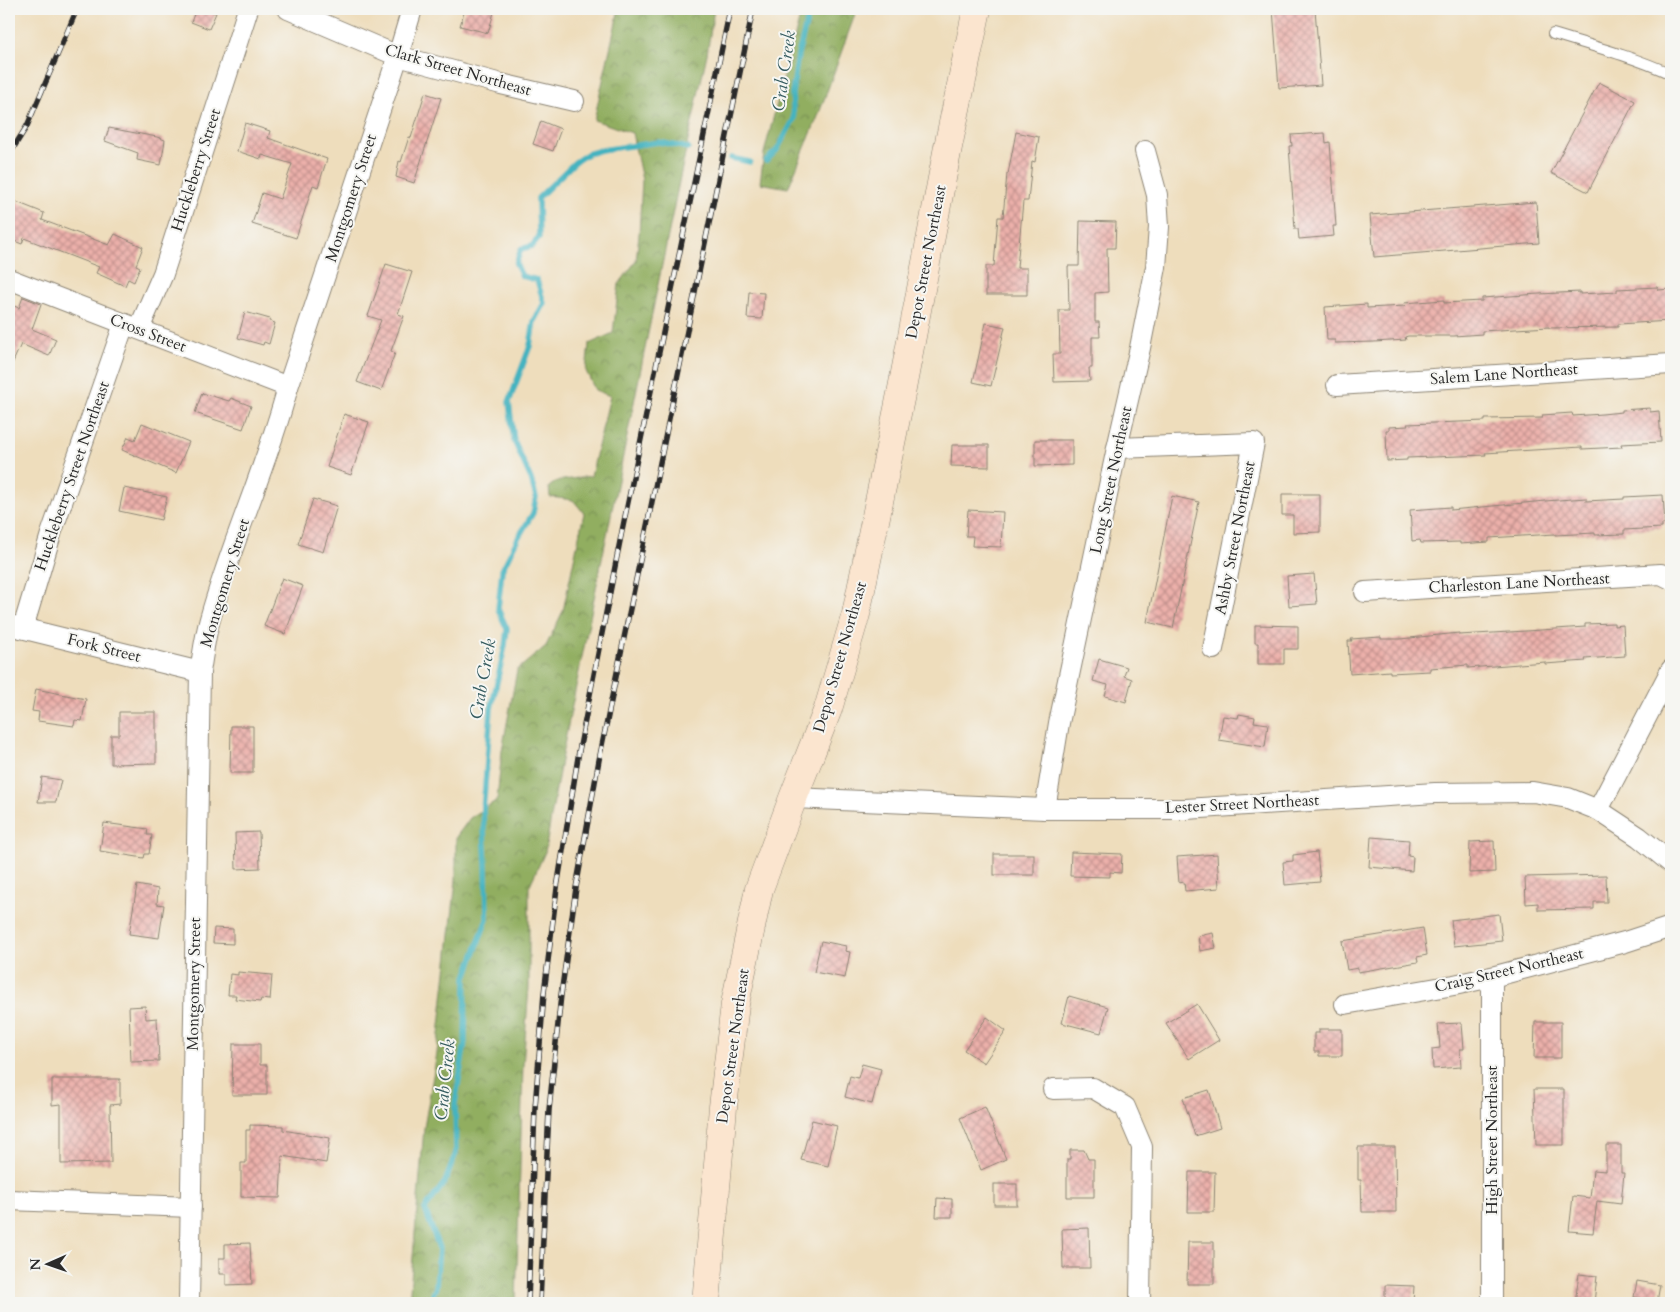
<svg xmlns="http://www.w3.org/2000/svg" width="1680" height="1312" font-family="Cardo,serif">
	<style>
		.forest { fill: url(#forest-crowns); stroke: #5e6c46 }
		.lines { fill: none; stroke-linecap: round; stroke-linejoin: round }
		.stream { stroke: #45b3c0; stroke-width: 5.5 }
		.building { fill: url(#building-cross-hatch) }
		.service-casing { stroke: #8c8474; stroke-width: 12 }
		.minor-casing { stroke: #8c8474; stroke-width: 22 }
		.secondary-casing { stroke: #8c8474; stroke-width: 29 }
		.service { stroke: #fff; stroke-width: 10 }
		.minor { stroke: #fff; stroke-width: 20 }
		.secondary { stroke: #fbe5cf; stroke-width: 28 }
		.rail-casing { stroke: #2b2b2b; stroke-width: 5.5 }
		.rail { stroke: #f6f6f2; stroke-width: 4; stroke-dasharray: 11; stroke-linecap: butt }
		.labels { text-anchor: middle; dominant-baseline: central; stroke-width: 4; stroke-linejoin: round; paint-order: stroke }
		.street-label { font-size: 16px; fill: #2b2b2b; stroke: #f6f6f2 }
		.water-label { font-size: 18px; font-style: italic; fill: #345b5f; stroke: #f6f6f2 }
	</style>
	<defs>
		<pattern id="forest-crowns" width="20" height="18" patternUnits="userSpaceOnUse" patternTransform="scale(1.25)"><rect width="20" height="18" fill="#91ae61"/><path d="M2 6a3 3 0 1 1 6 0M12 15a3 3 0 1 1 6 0" fill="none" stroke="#778e50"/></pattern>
		<pattern id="building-cross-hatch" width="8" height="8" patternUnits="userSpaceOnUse" patternTransform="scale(1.25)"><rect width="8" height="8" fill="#ecb0aa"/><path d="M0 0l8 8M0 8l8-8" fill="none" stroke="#bf8f8b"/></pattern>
	</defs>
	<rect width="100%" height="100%" fill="#f6f6f2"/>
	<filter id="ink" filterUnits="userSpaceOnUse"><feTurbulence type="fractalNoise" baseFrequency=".02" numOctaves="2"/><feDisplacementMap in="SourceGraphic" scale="10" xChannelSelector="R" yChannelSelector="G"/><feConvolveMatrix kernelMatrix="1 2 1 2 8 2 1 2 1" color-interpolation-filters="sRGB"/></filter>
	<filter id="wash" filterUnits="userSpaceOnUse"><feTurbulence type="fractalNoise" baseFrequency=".0096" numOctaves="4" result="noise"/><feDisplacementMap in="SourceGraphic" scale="20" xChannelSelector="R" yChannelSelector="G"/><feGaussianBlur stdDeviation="1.12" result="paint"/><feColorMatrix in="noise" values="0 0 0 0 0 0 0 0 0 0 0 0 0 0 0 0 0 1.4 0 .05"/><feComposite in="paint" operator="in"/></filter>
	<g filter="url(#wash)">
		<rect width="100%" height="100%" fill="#eeddbc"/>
		<g class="forest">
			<path d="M619 9H714L707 54 680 177 562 755 545 852 529 887V987L523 1066 516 1303H409L424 1128 437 1053 456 880V837L470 818 497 800 502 750 517 670 546 646 563 611 584 513 573 500 550 497 549 487 557 481 591 476 610 396 595 390 586 371 589 344 613 333 619 284 636 261 639 234 642 180 632 133 594 120Z"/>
			<path d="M802 9H857L817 119 788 188 760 183 764 153Z"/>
		</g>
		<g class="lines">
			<g class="stream">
				<path d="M731 158 750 162"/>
				<path d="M766 161 777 150 794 119 792 94 798 55 810 9"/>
				<path d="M429 1303 436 1287 439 1248 425 1209 445 1182 456 1153 455 1104 465 1042 466 977 487 919 486 865 483 811 491 709 505 646 507 629 498 609 502 570 518 538 533 513 536 497 531 479 514 441 509 402 530 346 534 321 544 303 537 280 522 276 516 264 521 249 532 246 539 237 538 198 575 162 587 154 601 150 659 142 688 148"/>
			</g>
		</g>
		<g id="blocks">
			<g class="building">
				<path d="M196 9H206L216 13 209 29 191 22Z"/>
				<path d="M465 9H495L488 33 460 26Z"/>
				<path d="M1273 9H1315L1321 85 1279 88Z"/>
				<path d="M1599 82 1635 101 1588 192 1551 173Z"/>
				<path d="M425 93 441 98 414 183 396 177 399 161 401 162 409 137 411 138Z"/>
				<path d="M541 121 561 129 553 151 533 144Z"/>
				<path d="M245 123 270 131 268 138 327 159 318 187 313 185 296 238 252 224 262 193 280 199 292 164 262 155 261 159 237 151Z"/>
				<path d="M109 128 157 137 165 140 161 165 137 160 138 153 105 141Z"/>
				<path d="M1016 132 1039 137 1035 162 1032 161 1028 201H1023L1017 268H1027V295H986V266H994L998 217H1003L1007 174H1008Z"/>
				<path d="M1325 133 1326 143 1330 142 1336 226H1333L1334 236 1299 239 1298 229H1295L1289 146H1292L1291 135Z"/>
				<path d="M9 199 44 213 42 220 109 245 115 234 143 247 136 265 140 267 134 282 128 279 125 286 96 273 99 267 24 238 22 244 9 239Z"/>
				<path d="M1536 202 1539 243 1374 257 1370 215Z"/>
				<path d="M1080 221 1116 222 1115 248H1107L1108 292 1095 293V322H1099L1100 337H1092V368H1089L1090 381 1054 382 1053 354H1060L1059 310H1069L1068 266H1079Z"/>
				<path d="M386 264 412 272 398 314 404 316 391 351 395 353 381 391 357 382 381 320 368 316Z"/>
				<path d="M1658 287V290L1671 289V321L1618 324V327L1549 328V327L1482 331V334L1454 336H1408L1405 337 1406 340 1374 342 1335 343V340H1327L1325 307 1367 304V308L1405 306 1404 303 1444 300V303L1482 301V298L1539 294 1580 292V294L1617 292V289Z"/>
				<path d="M749 292 764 293 762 319 747 318Z"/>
				<path d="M23 297 41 304 32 329 56 339 49 356 21 344 9 371V304L19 308Z"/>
				<path d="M245 312 270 319 269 321 275 323 269 344 264 342 263 345 238 338Z"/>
				<path d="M986 323 1005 327 991 386 973 382Z"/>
				<path d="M202 393 229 401 231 398 251 406 243 429 195 413Z"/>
				<path d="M1650 408V412L1659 411 1661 442 1621 444 1622 447 1582 449V447L1485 453 1486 455 1407 458V460L1387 461 1386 430H1389V427L1408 426 1407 424 1485 421V419L1543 418 1542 415 1572 413 1573 416 1602 414 1622 412V410Z"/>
				<path d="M344 414 369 422 351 475 327 467Z"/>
				<path d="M142 423 189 442 176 473 122 450 128 437 135 440Z"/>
				<path d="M1035 440H1072V465L1035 466Z"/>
				<path d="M952 445H989V467L951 466Z"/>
				<path d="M124 488 167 497 161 520 119 511Z"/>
				<path d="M1282 494H1320V532L1293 533V515H1282Z"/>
				<path d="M1663 495 1665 524H1662V528L1624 530V534L1595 535V533L1555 535V534L1489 538V542L1460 544V542L1421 543 1420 540 1412 541 1410 510 1451 507V510L1545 501 1586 498V501L1624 499V497Z"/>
				<path d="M1172 496 1199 502 1173 628 1147 622Z"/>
				<path d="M313 499 337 506 323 552 298 544Z"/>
				<path d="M968 510 1003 512 1001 547 972 546 973 536H966Z"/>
				<path d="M1314 574 1317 604 1289 606 1287 576Z"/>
				<path d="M282 578 303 586 285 634 264 626Z"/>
				<path d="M1614 623V626L1623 625 1625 656 1585 659 1586 661 1545 664V662L1468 668V665L1430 668V671L1390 673V671L1350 674 1348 641H1352L1351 639 1381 637V639H1400L1459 633V635L1526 631 1585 627V624Z"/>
				<path d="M1255 625 1298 626V649H1284V664H1258V643H1255Z"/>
				<path d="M1099 659 1127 667 1124 676 1132 679 1126 702 1105 696 1108 685 1093 681Z"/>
				<path d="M36 689 86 699 82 721 75 720 74 726 38 721 39 712 32 711Z"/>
				<path d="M119 712H156V763L111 764V735H119Z"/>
				<path d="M1239 714 1255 717 1254 722 1268 724 1265 747 1219 740 1223 716 1238 718Z"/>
				<path d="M231 726H253V773H230Z"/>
				<path d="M42 777 61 780 56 802H38Z"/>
				<path d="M104 823 148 829 147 835H152L149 854H145L144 858 100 851Z"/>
				<path d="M259 832 260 868 236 869 235 833Z"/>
				<path d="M1371 837 1409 840 1408 856 1413 857 1412 871 1369 867Z"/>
				<path d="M1494 841 1495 872 1469 873 1470 842Z"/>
				<path d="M1071 852 1122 854 1121 873 1110 872V877L1070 876Z"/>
				<path d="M1317 852 1320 882 1285 885 1283 862 1293 861V855Z"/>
				<rect x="994" y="854" width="40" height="21"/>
				<path d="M1217 854 1219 888 1185 891 1184 882 1179 883 1177 857Z"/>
				<path d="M1606 875 1607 902H1594V909L1538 910V903L1526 904 1525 877Z"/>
				<path d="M137 885 158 889 157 904 164 905 159 938 129 934Z"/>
				<path d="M1499 914 1502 941 1454 946 1451 920Z"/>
				<path d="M214 928 233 929V944L213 943Z"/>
				<path d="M1423 928 1427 955 1417 957 1418 962 1358 972V968L1347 970 1342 941Z"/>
				<path d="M1213 933 1216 948 1200 951 1198 936Z"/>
				<path d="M821 941 846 946 845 951 850 952 845 978 814 972Z"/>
				<path d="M238 972 272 975 270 1000 261 999 260 1002 235 999 236 995H228L230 974 238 975Z"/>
				<path d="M1069 996 1108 1007 1101 1033 1062 1023Z"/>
				<path d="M1197 1004 1219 1040 1189 1059 1166 1023Z"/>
				<path d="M145 1006 146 1019 157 1018 159 1061 131 1062 129 1007Z"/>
				<path d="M987 1017 1006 1031 984 1063 964 1050Z"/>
				<path d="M1535 1022H1561V1058H1534Z"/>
				<path d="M1462 1023 1464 1049H1460L1461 1067 1433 1069 1432 1049 1440 1048 1438 1024Z"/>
				<path d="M1319 1029H1342V1056H1319V1052H1314V1033H1319Z"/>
				<path d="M233 1044H260V1065H267V1095H232Z"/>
				<path d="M862 1064 881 1069 872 1104 845 1097 850 1076 858 1078Z"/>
				<path d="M52 1079H120V1104L110 1105 111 1163 61 1164V1104L52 1105Z"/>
				<path d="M1534 1089H1564V1145H1536Z"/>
				<path d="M1209 1090 1220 1128 1195 1136 1183 1098Z"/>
				<path d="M985 1107 1006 1159 981 1170 960 1118Z"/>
				<path d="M812 1120 837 1126 828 1166 801 1160Z"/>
				<path d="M250 1125 283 1126V1130L330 1138 326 1163 282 1156 280 1198 241 1197V1163H246V1130H250Z"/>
				<path d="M1606 1145H1621V1173H1624L1621 1204 1597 1201 1593 1233 1569 1231 1573 1196 1590 1198 1593 1170 1606 1171Z"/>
				<path d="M1358 1147H1395L1396 1212H1362L1361 1180H1358Z"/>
				<path d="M1070 1150H1084L1088 1159H1094V1197H1067V1159H1070Z"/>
				<path d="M1189 1172H1215L1214 1212H1188Z"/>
				<rect x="994" y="1184" width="23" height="21"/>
				<path d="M937 1198 952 1199V1217H936Z"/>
				<path d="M1089 1228 1090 1268H1063L1062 1229Z"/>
				<path d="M1188 1242H1214V1284H1187Z"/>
				<path d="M250 1243 252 1284 226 1285V1274H219V1258H225V1244Z"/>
				<path d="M1579 1274 1597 1276 1594 1303H1575Z"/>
				<path d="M1637 1281 1660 1285 1657 1302 1634 1297Z"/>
				<path d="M1385 1285 1414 1286 1413 1303H1385Z"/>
			</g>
		</g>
	</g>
	<g filter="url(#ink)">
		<use href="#blocks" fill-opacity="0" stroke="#8c8474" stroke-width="1"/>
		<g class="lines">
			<g class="service-casing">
				<path id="service" d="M1553 34C1593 46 1634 57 1671 74"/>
			</g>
			<g class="minor-casing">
				<g id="minor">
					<path d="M288 9 398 56 501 84 574 101"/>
					<path d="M9 279 288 387"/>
					<path d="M139 329 163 274 248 9"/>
					<path d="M1337 385 1671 364"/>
					<path d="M1117 448 1254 443 1213 649"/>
					<path d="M1365 592 1661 574 1671 579"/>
					<path d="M9 625 200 672"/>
					<path d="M23 628 51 534 124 324"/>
					<path d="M793 798 1045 809H1186L1435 793 1533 792 1568 798 1598 810 1639 837 1671 863"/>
					<path d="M1045 809 1059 723 1117 448 1140 348 1156 267 1159 227 1157 195 1145 151"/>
					<path d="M1598 810 1671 670"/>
					<path d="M1345 1004 1454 985 1492 977 1625 942 1671 927"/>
					<path d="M1053 1089 1093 1088 1125 1107 1142 1147 1140 1303"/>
					<path d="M9 1200 191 1207"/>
					<path d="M189 1303 200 672C203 654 205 636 210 619 232 540 267 466 288 387L398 56 412 9"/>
					<path d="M1492 1303V977"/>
				</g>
			</g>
			<g class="secondary-casing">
				<path id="secondary" d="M706 1303 723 1107 735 1004 759 889 793 798 828 709 856 614 901 394 948 147 977 9"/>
			</g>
			<use href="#service" class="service"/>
			<use href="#minor" class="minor"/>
			<use href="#secondary" class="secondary"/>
			<g class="rail-casing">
				<g id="rail">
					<path d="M9 155 27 126 77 9"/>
					<path d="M528 1303 535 1108 544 993 557 888 579 751 621 536 730 9"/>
					<path d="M540 1303 549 1110 561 995 576 888 599 760 753 9"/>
				</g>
			</g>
			<use href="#rail" class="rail"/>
		</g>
	</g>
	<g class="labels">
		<g class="street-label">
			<text transform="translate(458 70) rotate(16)">Clark Street Northeast</text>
			<text transform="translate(196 170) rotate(-72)">Huckleberry Street</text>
			<text transform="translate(351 198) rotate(-72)">Montgomery Street</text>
			<text transform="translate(926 262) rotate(-79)">Depot Street Northeast</text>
			<text transform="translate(148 333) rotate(21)">Cross Street</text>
			<text transform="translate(1504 374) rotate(-4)">Salem Lane Northeast</text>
			<text transform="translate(72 476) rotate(-71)">Huckleberry Street Northeast</text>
			<text transform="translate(1111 480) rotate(-78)">Long Street Northeast</text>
			<text transform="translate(1235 538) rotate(-79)">Ashby Street Northeast</text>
			<text transform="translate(225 583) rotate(-73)">Montgomery Street</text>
			<text transform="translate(1519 583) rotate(-3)">Charleston Lane Northeast</text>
			<text transform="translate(104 648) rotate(14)">Fork Street</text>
			<text transform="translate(840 657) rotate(-74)">Depot Street Northeast</text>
			<text transform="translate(1242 804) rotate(-3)">Lester Street Northeast</text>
			<text transform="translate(1509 970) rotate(-13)">Craig Street Northeast</text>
			<text transform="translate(194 984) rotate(-89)">Montgomery Street</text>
			<text transform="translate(733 1046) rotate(-82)">Depot Street Northeast</text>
			<text transform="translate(1492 1140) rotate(-90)">High Street Northeast</text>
		</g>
		<g class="water-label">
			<text transform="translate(784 71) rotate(-82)">Crab Creek</text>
			<text transform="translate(483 679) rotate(-80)">Crab Creek</text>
			<text transform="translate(445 1080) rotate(-84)">Crab Creek</text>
		</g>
	</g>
	<rect width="1680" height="1312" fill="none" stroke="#f6f6f2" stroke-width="30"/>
	<g transform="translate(48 1264) rotate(268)" stroke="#f6f6f2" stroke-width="4" paint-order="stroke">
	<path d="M0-4L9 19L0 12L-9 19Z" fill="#2b2b2b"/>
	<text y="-8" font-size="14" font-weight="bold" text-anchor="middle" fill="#2b2b2b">N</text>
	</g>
</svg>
